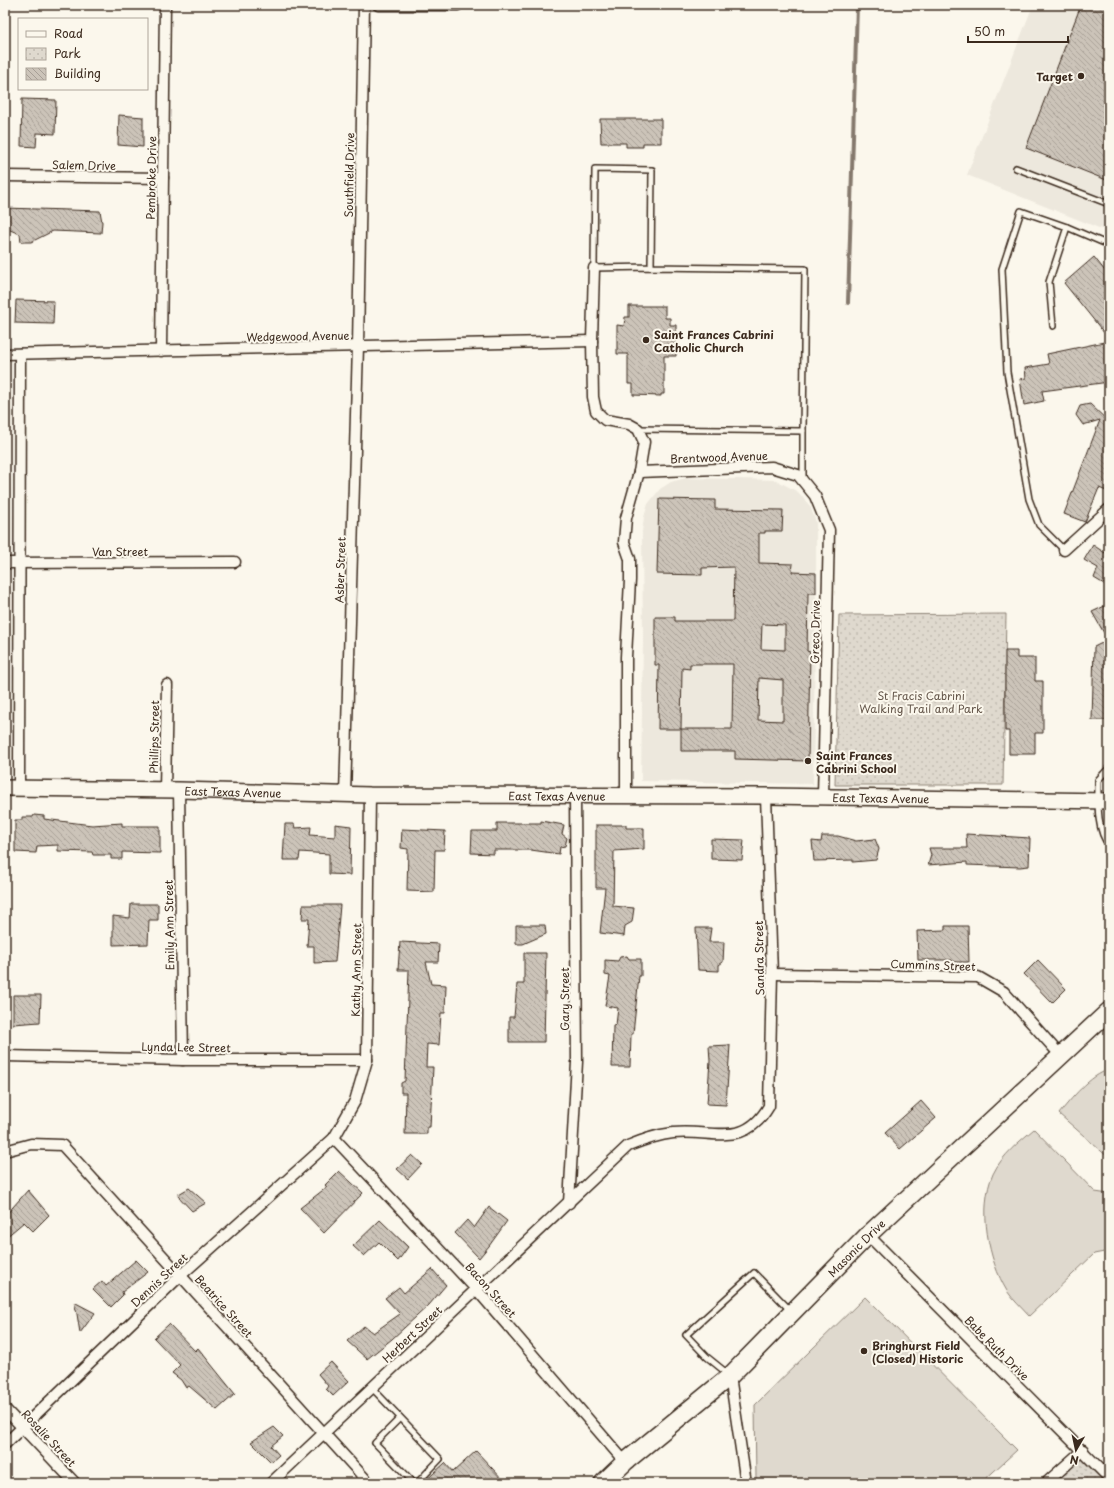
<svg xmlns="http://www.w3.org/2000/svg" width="1114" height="1488" font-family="'Playpen Sans',sans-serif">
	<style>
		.built { fill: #ede8dd }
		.park { fill: url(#park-dots); stroke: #8d8276 }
		.garden { fill: #dfd9ce; stroke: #8d8276 }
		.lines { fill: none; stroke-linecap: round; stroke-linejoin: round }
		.stream { stroke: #85796d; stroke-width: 4 }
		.building { fill: url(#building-back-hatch); stroke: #3b2a1e; fill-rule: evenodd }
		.lane-casing { stroke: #3b2a1e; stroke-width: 8 }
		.street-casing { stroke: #3b2a1e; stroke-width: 13 }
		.secondary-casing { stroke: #3b2a1e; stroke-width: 18 }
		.primary-casing { stroke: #3b2a1e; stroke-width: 20 }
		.lane { stroke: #fbf7ec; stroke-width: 5 }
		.street { stroke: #fbf7ec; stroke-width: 10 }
		.secondary { stroke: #fbf7ec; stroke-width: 15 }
		.primary { stroke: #fbf7ec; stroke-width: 17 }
		.poi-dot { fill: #3b2a1e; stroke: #fbf7ec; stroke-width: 1.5 }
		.labels { text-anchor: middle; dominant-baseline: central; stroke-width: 4; stroke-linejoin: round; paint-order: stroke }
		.poi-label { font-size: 11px; font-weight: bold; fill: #3b2a1e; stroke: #fbf7ec; text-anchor: start }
		.street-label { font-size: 11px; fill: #3b2a1e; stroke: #fbf7ec }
		.park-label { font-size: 11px; fill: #64564a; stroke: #fbf7ec }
	</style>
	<defs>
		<pattern id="park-dots" width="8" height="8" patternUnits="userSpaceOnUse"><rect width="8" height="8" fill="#dfd9ce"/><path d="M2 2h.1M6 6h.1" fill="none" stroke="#c0bab0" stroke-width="1.8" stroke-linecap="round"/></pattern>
		<pattern id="building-back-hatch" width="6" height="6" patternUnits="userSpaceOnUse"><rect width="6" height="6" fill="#ccc4b9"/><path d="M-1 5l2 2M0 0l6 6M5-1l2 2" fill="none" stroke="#a79f96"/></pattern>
	</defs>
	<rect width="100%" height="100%" fill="#fbf7ec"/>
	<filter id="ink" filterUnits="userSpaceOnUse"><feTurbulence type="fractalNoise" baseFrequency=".025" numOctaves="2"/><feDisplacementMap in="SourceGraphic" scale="8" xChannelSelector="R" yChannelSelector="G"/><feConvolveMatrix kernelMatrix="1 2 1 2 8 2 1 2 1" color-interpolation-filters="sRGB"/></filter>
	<g filter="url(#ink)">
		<g class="built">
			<path d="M1033 5H1109V232L967 175Z"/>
			<path d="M686 478 776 480 798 492 810 506 816 522V573L813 784 641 781 643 640 642 532 644 517 648 504 660 489 671 482Z"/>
		</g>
		<g class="park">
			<path d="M1006 614 1003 785H835L839 615Z"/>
			<path d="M1083 1452 1109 1479V1483H1047Z"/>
		</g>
		<g class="garden">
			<path d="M1109 1070V1158L1059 1114C1070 1100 1091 1074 1109 1070Z"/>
			<path d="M1034 1129 1095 1192 1109 1194V1251L1094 1254 1029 1316C1022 1308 1013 1300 1007 1291 988 1260 978 1208 993 1174 1002 1155 1019 1142 1034 1129Z"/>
			<path d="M865 1297 1017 1450 981 1483H761L756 1478 755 1405Z"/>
		</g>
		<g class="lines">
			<path class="stream" d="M848 303 857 5"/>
		</g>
		<g class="building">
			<path d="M1081 5H1109V181L1026 148Z"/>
			<path d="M22 99 56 100 55 134 37 133 36 147 21 146Z"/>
			<path d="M119 115 143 117V147L118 145Z"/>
			<path d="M600 119H661V143H643V147H626V143H601Z"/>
			<path d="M5 208 100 211 102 222 101 233 53 231 31 242H21L20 234 5 228Z"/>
			<path d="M1094 257 1109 276V339L1064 283Z"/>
			<path d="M16 300 54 301 53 324 15 323Z"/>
			<path d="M629 306H665V318H670V325H676V356H664V394H661V396L633 395V384H628V354H617V325L624 326 625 317H629Z"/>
			<path d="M1109 341V382L1042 391 1044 401 1024 405 1020 379 1026 378 1025 368 1049 364 1047 354Z"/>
			<path d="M1090 404 1109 422V492L1099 488 1085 522 1064 514 1100 420 1083 425 1076 415 1080 406Z"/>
			<path d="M659 499 715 500V509L783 510 782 531H765V533H759V563L793 564 792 572 816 573V593H808L807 651 810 652 808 761 735 759V751H681V729H658L659 665H655V617H675V621H733L734 567 702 568V575L657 574ZM762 624 785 625V650L761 649ZM690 664H733L732 729H681L682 668 690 669ZM759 678 783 680V721L758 720Z"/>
			<path d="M1093 545 1105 553 1109 545V587L1094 578 1098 568 1084 560Z"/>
			<path d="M1109 604V720H1092L1094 647 1108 640 1092 612Z"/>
			<path d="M1005 651H1017V658H1035V681H1043V733H1035V754H1009V731H1005Z"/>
			<path d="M34 815 44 816V819L92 825 122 823V826H160V853L122 852V859H111V855H93L92 852 58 851V845L37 846 36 853 15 852V820H22V817H33Z"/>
			<path d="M541 821 564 825 562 834 567 838 565 846 560 847 559 854 531 850H494V854L471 853 472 831H497V823H541Z"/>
			<path d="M285 824H294L295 828 311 827 310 835 335 837V824L351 826 350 875 329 874V854L300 852 299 860H283Z"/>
			<path d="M596 825H626V828H644V849L614 851 613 906 634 908 632 922 625 926 624 936 600 933 605 888H596Z"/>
			<path d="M402 829 445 831 444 850H435L434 892 407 891 408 849 401 848Z"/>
			<path d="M966 834 1030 838 1029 866 1020 867 967 865V862L928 865 931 855 929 848H967Z"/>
			<path d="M822 836H838L856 841 875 839 879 849 876 860 853 862V860L814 861 812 841 821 842Z"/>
			<path d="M711 839 744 840 742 860 711 859Z"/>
			<path d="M131 904H158V920H149L148 944 113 945V916L130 918Z"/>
			<path d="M303 905H340L335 962 314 963V946H307L309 919H302Z"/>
			<path d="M516 925H545L546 934 523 944H516Z"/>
			<path d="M945 926H968L969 962H952V960H918L917 931 945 930Z"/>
			<path d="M696 928H711L709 942H724L723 962 719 965V971L698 970Z"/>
			<path d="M400 942 439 944 438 962H426L431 984 446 985 445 1013H441L439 1045 427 1044 426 1067H433L430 1127H427V1134H405L406 1093H401V1083L405 1081 409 970H398Z"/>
			<path d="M524 953H546L544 1042H509V1017H514L517 984H524Z"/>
			<path d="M627 956 629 959H641V976H639L633 1034H631L630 1067H612L613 1026 616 1025 618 1008 605 1006 610 976 605 975V960L618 961 620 957Z"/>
			<path d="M1038 960 1066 989 1052 1003 1024 974Z"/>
			<path d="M13 995H41L40 1022 13 1024Z"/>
			<path d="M730 1045 726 1105 707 1104 710 1061 709 1046Z"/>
			<path d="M921 1101 936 1118 900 1149 885 1133Z"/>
			<path d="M412 1155 422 1164 408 1179 397 1169Z"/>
			<path d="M339 1171 363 1193 324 1233 300 1208 327 1187 325 1185Z"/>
			<path d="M189 1188 206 1203 192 1211 177 1195Z"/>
			<path d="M28 1190 49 1215 33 1231 24 1222 5 1238V1216Z"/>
			<path d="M489 1207 507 1221 489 1246 479 1258 455 1233 467 1220 474 1228Z"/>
			<path d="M380 1220 408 1247 398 1261 379 1242 364 1256 353 1246Z"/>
			<path d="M136 1260 148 1272 122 1292 123 1295 111 1307 93 1289 102 1281 106 1286Z"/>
			<path d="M432 1269 446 1285 429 1305 392 1339 367 1359 347 1341 364 1326 373 1333 400 1314 385 1298 399 1287 404 1293Z"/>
			<path d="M74 1302 95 1313 80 1333 77 1314Z"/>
			<path d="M169 1324 195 1351 198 1348 235 1394 217 1410 189 1386 186 1388 181 1380 172 1373 180 1365 154 1338Z"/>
			<path d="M331 1362 349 1381 333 1396 326 1389 328 1386 318 1374Z"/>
			<path d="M274 1427 283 1436 271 1446 279 1455 271 1462 251 1442Z"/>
			<path d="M476 1451 506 1483H423L445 1463 453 1472Z"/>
		</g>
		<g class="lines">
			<g class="lane-casing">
				<g id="lane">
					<path d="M1016 168 1109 204"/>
					<path d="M1053 326 1049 282 1067 227 1109 245"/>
					<path d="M638 429 803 431 805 269 651 267 652 170 595 169 594 268 651 267"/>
					<path d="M803 478V431"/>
					<path d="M1064 550 1039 525 1029 499 1007 372 1002 269 1021 211 1067 227"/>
					<path d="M1109 768 1098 780C1098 800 1096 830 1109 845"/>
					<path d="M728 1374 707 1357 686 1335 754 1273 790 1310"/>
					<path d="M372 1388 440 1459 417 1483"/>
					<path d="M400 1418 375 1443 414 1483"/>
				</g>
			</g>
			<g class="street-casing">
				<g id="street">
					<path d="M378 5H458"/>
					<path d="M5 176 163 178"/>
					<path d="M594 268 592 341 593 397 596 411 605 420 629 424 638 429 644 442 639 472 626 518 624 542 630 559V580L626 657V795"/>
					<path d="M161 351 165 5"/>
					<path d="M5 354 592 341"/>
					<path d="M639 472 772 467 798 475 815 496 829 530 823 797"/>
					<path d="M1064 550 1109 509"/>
					<path d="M5 563 235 562"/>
					<path d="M19 788 20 354"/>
					<path d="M165 790 167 685"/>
					<path d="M179 790 183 1060"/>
					<path d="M345 795 358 346 364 5"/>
					<path d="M772 974 978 977 1004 992 1061 1056"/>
					<path d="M5 1056 183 1060H367"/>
					<path d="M334 1138 477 1290 625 1462"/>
					<path d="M5 1151 31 1144 62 1145 369 1483"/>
					<path d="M569 1203 577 1062 575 795"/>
					<path d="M868 1235 1109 1478"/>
					<path d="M730 1376 746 1483"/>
					<path d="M5 1409 75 1483"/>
					<path d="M5 1444 180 1276 334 1138 355 1101 367 1060 370 795"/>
					<path d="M271 1483 628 1146C643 1140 656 1135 673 1133 714 1129 744 1149 769 1106L772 974 766 796"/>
					<path d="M1046 1483 1083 1450"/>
				</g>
			</g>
			<g class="secondary-casing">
				<g id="secondary">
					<path id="s1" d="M5 788 179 790 370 795 766 796 1109 801"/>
				</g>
			</g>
			<g class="primary-casing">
				<g id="primary">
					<path id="s2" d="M603 1483 625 1462 730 1376 868 1235 1109 1011"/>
				</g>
			</g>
			<use href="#lane" class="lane"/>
			<use href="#street" class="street"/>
			<use href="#secondary" class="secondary"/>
			<use href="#primary" class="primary"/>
		</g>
	</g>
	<g class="poi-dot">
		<circle cx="1081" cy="76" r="4"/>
		<circle cx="646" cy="340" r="4"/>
		<circle cx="808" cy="761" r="4"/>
		<circle cx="864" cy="1351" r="4"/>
	</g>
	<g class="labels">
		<g class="poi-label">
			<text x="1073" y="76" text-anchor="end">Target</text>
			<text x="654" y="334">Saint Frances Cabrini<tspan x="654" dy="13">Catholic Church</tspan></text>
			<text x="816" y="755">Saint Frances<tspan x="816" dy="13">Cabrini School</tspan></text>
			<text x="872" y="1345">Bringhurst Field<tspan x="872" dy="13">(Closed) Historic</tspan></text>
		</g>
		<g class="street-label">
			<text transform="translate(84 165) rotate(1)">Salem Drive</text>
			<text transform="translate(349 175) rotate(-89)">Southfield Drive</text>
			<text transform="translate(151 178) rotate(-89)">Pembroke Drive</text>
			<text transform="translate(298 336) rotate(-1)">Wedgewood Avenue</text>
			<text transform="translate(719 457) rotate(-2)">Brentwood Avenue</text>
			<text x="120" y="551">Van Street</text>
			<text transform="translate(340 570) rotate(-88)">Asber Street</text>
			<text transform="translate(815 632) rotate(-89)">Greco Drive</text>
			<text transform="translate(154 737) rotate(-89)">Phillips Street</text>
			<text stroke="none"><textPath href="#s1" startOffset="228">East Texas Avenue</textPath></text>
			<text stroke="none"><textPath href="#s1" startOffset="552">East Texas Avenue</textPath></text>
			<text stroke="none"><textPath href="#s1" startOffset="876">East Texas Avenue</textPath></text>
			<text transform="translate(169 925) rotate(-91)">Emily Ann Street</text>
			<text transform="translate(759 958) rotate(-91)">Sandra Street</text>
			<text transform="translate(933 965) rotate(2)">Cummins Street</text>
			<text transform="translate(356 970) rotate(-89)">Kathy Ann Street</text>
			<text transform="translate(564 999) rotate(-90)">Gary Street</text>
			<text transform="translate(186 1047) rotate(1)">Lynda Lee Street</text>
			<text stroke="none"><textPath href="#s2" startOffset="346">Masonic Drive</textPath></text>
			<text transform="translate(159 1280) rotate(-43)">Dennis Street</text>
			<text transform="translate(491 1290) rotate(48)">Bacon Street</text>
			<text transform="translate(224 1306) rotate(48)">Beatrice Street</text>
			<text transform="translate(412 1334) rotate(-43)">Herbert Street</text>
			<text transform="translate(997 1348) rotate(45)">Babe Ruth Drive</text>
			<text transform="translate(49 1438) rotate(47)">Rosalie Street</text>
		</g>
		<g class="park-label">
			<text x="921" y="695">St Fracis Cabrini<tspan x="921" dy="13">Walking Trail and Park</tspan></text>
		</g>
	</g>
	<rect width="1114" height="1488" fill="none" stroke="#fbf7ec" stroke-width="20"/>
	<rect x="10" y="10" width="1094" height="1468" fill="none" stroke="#3b2a1e" stroke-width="1.5" filter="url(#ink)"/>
	<rect x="18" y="18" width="130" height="72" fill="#fbf7ec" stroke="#aea59a"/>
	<rect x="26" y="31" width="20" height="6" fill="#fbf7ec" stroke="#aea59a"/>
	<text x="54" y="38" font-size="12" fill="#3b2a1e">Road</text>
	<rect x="26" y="48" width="20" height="12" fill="url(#park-dots)" stroke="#aea59a"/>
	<text x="54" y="58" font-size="12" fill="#3b2a1e">Park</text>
	<rect x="26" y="68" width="20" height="12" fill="url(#building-back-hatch)" stroke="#aea59a"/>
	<text x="54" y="78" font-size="12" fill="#3b2a1e">Building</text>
	<g transform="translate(1076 1450) rotate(189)" stroke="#fbf7ec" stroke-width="3" paint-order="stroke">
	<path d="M0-3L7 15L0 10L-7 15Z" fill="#3b2a1e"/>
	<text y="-6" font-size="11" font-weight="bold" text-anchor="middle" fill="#3b2a1e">N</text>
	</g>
	<path d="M968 36v6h100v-6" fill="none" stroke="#3b2a1e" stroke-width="2"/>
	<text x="974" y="36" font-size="12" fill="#3b2a1e" stroke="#fbf7ec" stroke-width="3" paint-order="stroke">50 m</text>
</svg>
